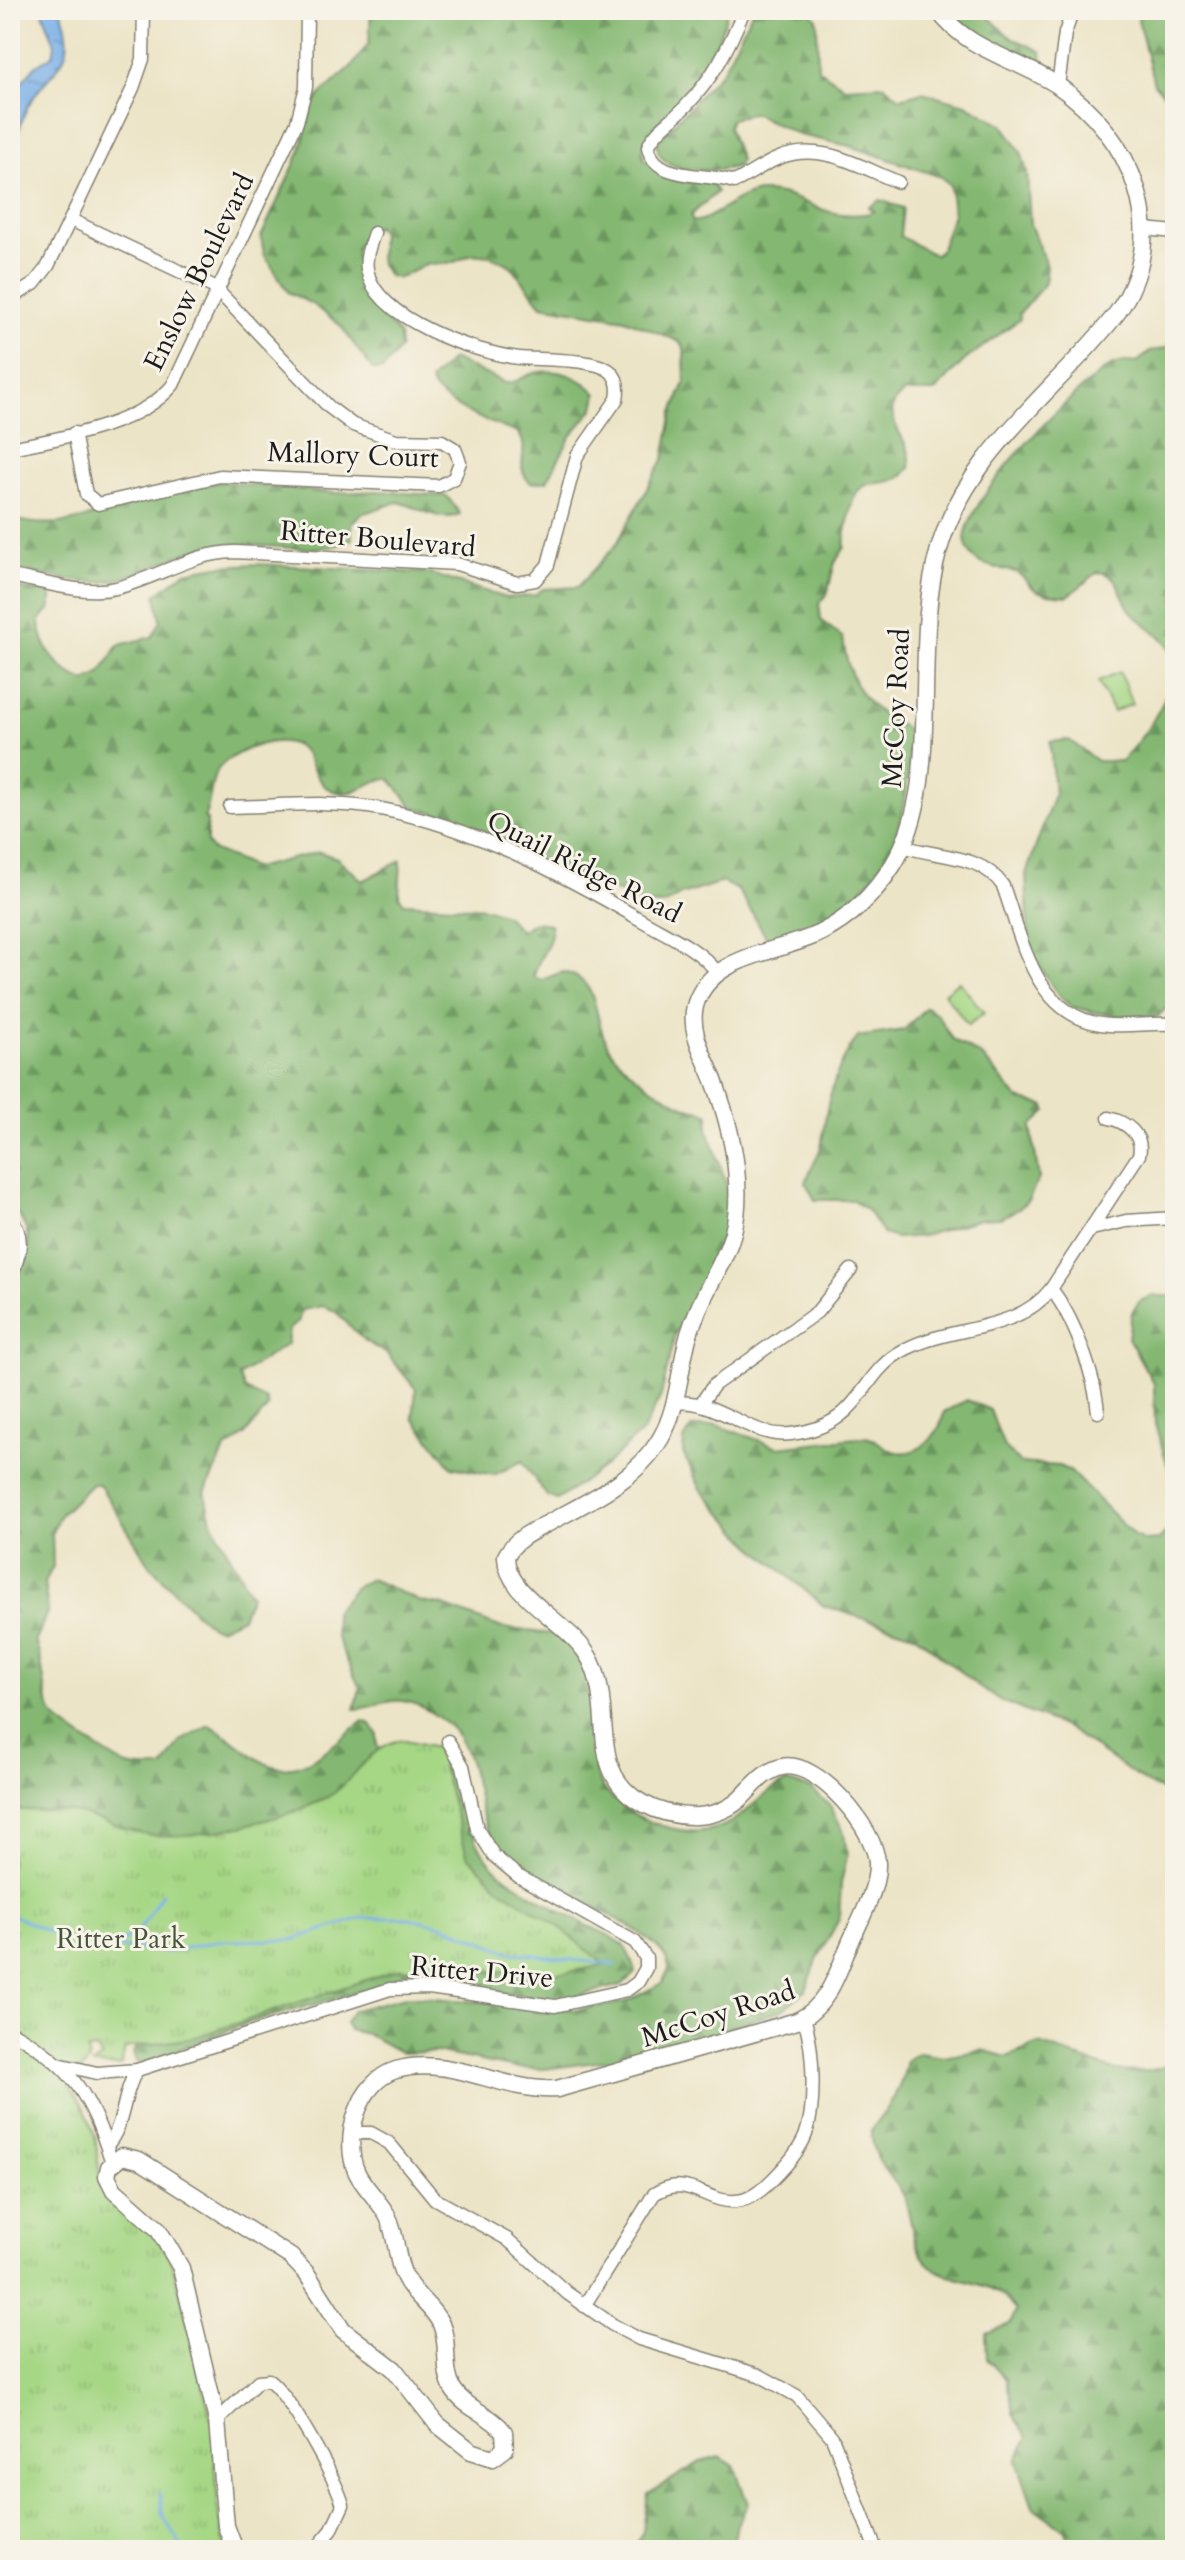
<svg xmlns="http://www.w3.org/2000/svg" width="1185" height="2560" font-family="Cardo,serif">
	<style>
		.grass { fill: #a6d785; stroke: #617a50; stroke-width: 2 }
		.forest { fill: url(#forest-firs); stroke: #506a47; stroke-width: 2 }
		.park { fill: url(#park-tufts); stroke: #617a50; stroke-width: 2 }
		.water { fill: url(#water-ripples); stroke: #4a6682; stroke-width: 2 }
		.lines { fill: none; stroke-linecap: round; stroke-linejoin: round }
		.stream { stroke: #79b0e8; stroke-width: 3 }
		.minor-casing { stroke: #848071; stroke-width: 15 }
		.tertiary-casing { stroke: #848071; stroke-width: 19 }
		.minor { stroke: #fff; stroke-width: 12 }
		.tertiary { stroke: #fff; stroke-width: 16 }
		.labels { text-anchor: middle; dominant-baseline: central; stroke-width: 6; stroke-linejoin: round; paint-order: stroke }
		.street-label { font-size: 28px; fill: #1c1c1c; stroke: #f7f3e8 }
		.park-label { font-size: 28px; fill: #45543c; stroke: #f7f3e8 }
	</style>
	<defs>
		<pattern id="forest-firs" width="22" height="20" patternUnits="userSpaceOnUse" patternTransform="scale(2)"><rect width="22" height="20" fill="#84b872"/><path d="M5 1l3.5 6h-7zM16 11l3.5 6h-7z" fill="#6b955d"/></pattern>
		<pattern id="park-tufts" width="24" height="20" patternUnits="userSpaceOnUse" patternTransform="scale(2)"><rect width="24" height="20" fill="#a6d785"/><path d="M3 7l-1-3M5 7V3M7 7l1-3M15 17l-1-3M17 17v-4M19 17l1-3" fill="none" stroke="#8eb872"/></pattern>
		<pattern id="water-ripples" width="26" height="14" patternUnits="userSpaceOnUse" patternTransform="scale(2)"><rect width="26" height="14" fill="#79b0e8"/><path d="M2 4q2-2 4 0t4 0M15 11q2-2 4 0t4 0" fill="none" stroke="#628ebb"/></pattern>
	</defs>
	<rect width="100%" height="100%" fill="#f7f3e8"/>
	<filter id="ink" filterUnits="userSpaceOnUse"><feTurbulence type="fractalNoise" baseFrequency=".0125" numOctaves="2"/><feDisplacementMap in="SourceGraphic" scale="16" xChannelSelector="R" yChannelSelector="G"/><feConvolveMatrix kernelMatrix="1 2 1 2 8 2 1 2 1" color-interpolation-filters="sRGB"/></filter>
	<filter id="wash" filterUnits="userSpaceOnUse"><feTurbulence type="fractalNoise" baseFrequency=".006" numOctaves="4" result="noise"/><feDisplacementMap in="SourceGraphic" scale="32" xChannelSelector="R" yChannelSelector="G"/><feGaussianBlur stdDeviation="1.8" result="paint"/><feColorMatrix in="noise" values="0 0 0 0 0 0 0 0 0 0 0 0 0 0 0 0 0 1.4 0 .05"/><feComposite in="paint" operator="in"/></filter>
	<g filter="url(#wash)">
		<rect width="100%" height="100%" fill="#ece4c6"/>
		<g class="grass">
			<path d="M1120 672 1132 704 1113 712 1098 681Z"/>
			<path d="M959 981 984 1013 968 1025 944 993Z"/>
		</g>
		<g class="forest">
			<path d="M371 10H728L712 60 684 97 649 132 642 150 644 159 664 175 677 181 705 182 712 184 717 192 691 215 692 221C709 224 736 194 760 192 801 190 821 223 870 213L874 211 869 207 880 200 903 208 900 236 934 255 941 249 953 214 950 185 941 177 850 146 799 135 753 113 731 119 728 127 740 160 736 167C714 172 656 176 657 142L723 70 753 10H810L817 19 818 69 845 87 884 85 900 98 922 92 966 104 1003 125 1021 152 1027 172 1030 224 1047 267 1045 283 1019 314 1020 319 965 360 934 392H904L895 401C884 425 914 442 910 468 881 501 857 459 848 522 847 531 843 537 845 547L835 562 827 595 819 603 821 620 843 638C847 670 857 700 888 718 898 724 906 726 911 737 908 756 909 775 906 793 900 847 874 886 830 915 811 928 790 940 767 938L738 890 722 882 681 895 663 905 640 904 625 894 599 886 455 818 413 807 390 779C370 777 354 801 331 790 316 783 312 763 303 751 284 728 227 753 216 772 211 780 210 805 204 819L207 820V843L212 850 255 868 319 852 337 858 363 881 401 860 399 896 404 903 485 908 506 915 520 931 534 922 550 924C556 942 536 958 534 977L542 980 562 972C602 978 592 1019 608 1046 622 1070 661 1095 686 1107 694 1111 701 1109 709 1114L708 1129 726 1183 729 1216 711 1266 675 1334 661 1396 643 1431 605 1466 557 1500 547 1496 522 1461 494 1475 452 1467 413 1418 416 1389 387 1354 365 1341 335 1311 323 1306 302 1310 298 1322 289 1329 287 1344 239 1376 245 1390 266 1400 268 1407 246 1434 225 1450 205 1492 213 1524 251 1595 242 1617 219 1628 211 1626 196 1613 151 1567 99 1484H92L59 1516 52 1532 53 1567 44 1583 48 1610 35 1641C45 1665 42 1693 53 1715 58 1723 113 1759 125 1765 136 1770 151 1768 163 1768L181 1741 209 1725C230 1735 246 1754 267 1764 302 1780 337 1741 363 1721L371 1724 377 1734V1746C401 1757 422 1743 446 1762 472 1784 457 1842 507 1878 532 1895 559 1911 586 1925 598 1931 613 1935 623 1945 630 1954 633 1962 635 1973L622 1985 555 2001 447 1984 394 1982 248 2023 144 2063 136 2061 133 2053 137 2045 10 1943V1286C31 1259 37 1232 10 1205V587L51 593V608L40 620C39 647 61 674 86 681L100 674 119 645 152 637 161 621 156 595 185 572 217 566 258 564 428 573 506 598 535 595 543 589 578 587 616 545 664 458 673 412 685 383 684 347 678 341 625 319 542 305 510 265 490 256 472 254 452 263 427 264 399 278 388 276 379 260 381 232 376 226 363 235 356 249 361 282 368 298 399 335 400 348 383 370H373L340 325 312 304 288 292 264 254 261 237 301 150 311 110 320 95 353 65 369 43Z"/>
			<path d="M950 10H981L1009 36 1042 52 1043 62C1021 65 962 29 950 10Z"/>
			<path d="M1140 10H1175V105L1154 84 1138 20Z"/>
			<path d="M1175 341V1000L1157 1017H1119L1072 1007 1060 997 1029 951 1026 874 1054 795 1050 742 1069 740 1097 761H1121C1145 736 1185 684 1168 646 1159 631 1142 624 1131 611 1118 595 1122 574 1098 572L1068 596C1058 595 1041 595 1033 588 1026 582 1024 575 1015 572 996 566 973 569 966 544 955 507 1081 381 1113 365 1122 361 1128 362 1136 363L1151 351 1164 349Z"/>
			<path d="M452 359 505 383C516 384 523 376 534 373 557 367 582 377 597 394L594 408 571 436 547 481 531 483C512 468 532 449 518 433 496 425 437 404 430 381Z"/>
			<path d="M219 482 335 493 378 491 447 496 460 514C441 524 417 506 398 502L361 514 351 523 352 539C325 558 257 542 224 544 179 546 145 579 101 582 71 584 40 572 10 569V518C52 531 84 519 123 507 155 496 186 488 219 482Z"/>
			<path d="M926 1007 937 1014 952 1039 983 1057 1018 1099 1044 1105 1047 1111 1031 1127 1039 1178 1029 1199 1019 1209 1000 1218 979 1219 923 1236 896 1238 883 1234 868 1211 853 1200H815L806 1183C809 1169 820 1156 822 1142 826 1106 834 1067 858 1037L904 1030Z"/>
			<path d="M1152 1296H1175V1490L1155 1424 1154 1384 1128 1338 1132 1312 1140 1301Z"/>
			<path d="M967 1400 990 1410 1004 1447 1020 1463 1059 1466 1070 1471 1134 1536 1146 1541 1159 1540 1175 1524V1794L1149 1785 1067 1728 1003 1702 980 1688 914 1634 824 1606 751 1545 701 1489 683 1453 684 1440 691 1428 716 1425 778 1447 865 1437C877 1439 878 1443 887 1448 914 1463 940 1437 944 1412Z"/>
			<path d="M371 1579 421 1602 441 1605 502 1628 561 1635C585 1660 596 1695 597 1730 597 1745 592 1765 598 1779 616 1816 685 1843 723 1826 748 1815 761 1791 788 1782L812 1789 831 1807 844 1832 847 1857 841 1883 839 1919 818 1958 806 1990 782 2010 648 2055 544 2069 516 2068 435 2052 402 2053 367 2034 349 2030 345 2023 353 2010 409 1996 576 2010 626 2002 662 1983 669 1969C669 1931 549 1892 518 1865 507 1855 493 1841 487 1827 470 1788 478 1741 435 1715 424 1708 415 1702 402 1701 384 1699 372 1709 355 1709L360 1688 336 1637 334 1612 356 1586Z"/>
			<path d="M1039 2044C1082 2057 1131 2088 1175 2061V2550H1070L1065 2530 1033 2507 1017 2461 1028 2437 1016 2420 1006 2379 987 2359 986 2333 1010 2324 1016 2311C1010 2304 1003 2294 994 2290 971 2279 939 2280 923 2257 910 2238 910 2206 903 2194 888 2170 873 2162 871 2130 888 2109 903 2087 907 2060L918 2053 944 2057 982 2050 1007 2057Z"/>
			<path d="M720 2457 734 2466 748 2504 737 2524 732 2550H632L643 2531 648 2494 700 2462Z"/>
		</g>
		<path class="park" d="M400 1740 437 1748 467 1855 502 1890 558 1926 605 1965 563 1973 401 1968 193 2038 125 2048 121 2066 92 2065 102 2057 95 2049 87 2050 89 2061 69 2085 85 2109 95 2136 101 2186 154 2234 172 2261 213 2426 219 2518 226 2550H10V1808C32 1814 55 1807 77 1813 102 1819 126 1832 152 1835 197 1840 284 1819 324 1799 354 1784 367 1747 400 1740Z"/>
		<path class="water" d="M42 10H59L62 13C81 67 47 68 27 108 20 122 19 138 10 150V96L36 65 53 55 55 44Z"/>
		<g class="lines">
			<g class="stream">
				<path d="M10 1914 74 1943 169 1952 217 1941 292 1940 361 1918H409L442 1925 509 1952 615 1965"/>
				<path d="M119 1944 140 1929 162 1894"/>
				<path d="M161 2494 162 2514 183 2550"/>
			</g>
		</g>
	</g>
	<g filter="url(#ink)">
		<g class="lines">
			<g class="minor-casing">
				<g id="minor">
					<path d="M744 10C729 47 714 77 686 106 674 119 655 130 648 147 654 182 709 172 734 182 750 175 763 164 779 158 821 141 860 167 898 182"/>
					<path d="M1058 86 1065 33 1073 10"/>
					<path d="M71 220 215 288 329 407 353 425 396 440 442 441 455 449 460 462 454 478 439 486 220 476 98 504 86 494 74 433"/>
					<path d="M1145 229 1175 232"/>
					<path d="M10 299 34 284 48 266 133 88 143 59 144 10"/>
					<path d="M10 448C61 438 139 426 173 385L297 122 306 87 307 10"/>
					<path d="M10 576C42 581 84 596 116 588 158 578 190 553 235 552L457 564 517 583 535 580 548 565 577 456 617 399C619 389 618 378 610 371 594 358 540 360 519 358 476 353 374 319 367 269 365 257 370 245 374 233"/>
					<path d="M230 807C280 806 332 800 381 809 474 827 562 874 643 921 669 936 698 948 717 972"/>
					<path d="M903 846C937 858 981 853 1003 886 1022 938 1034 1014 1101 1024 1125 1028 1150 1022 1175 1024"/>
					<path d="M10 1217C26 1236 20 1257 10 1277"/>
					<path d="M1092 1229 1126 1221 1175 1218"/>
					<path d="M1051 1289C1074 1317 1095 1376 1098 1412"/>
					<path d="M675 1403C717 1397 749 1439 791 1434 867 1424 856 1374 906 1349 952 1325 1017 1333 1051 1289L1139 1155C1144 1135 1126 1122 1109 1118"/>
					<path d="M701 1403 714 1385 817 1312 851 1270"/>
					<path d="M10 2031C73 2065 91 2096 112 2163"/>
					<path d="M58 2064 97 2073 137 2070 390 1989 429 1988 555 2006 627 1990 638 1982 646 1968V1958L635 1942 518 1876 494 1856 477 1829 463 1766 448 1741"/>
					<path d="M353 2133H371L389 2143 435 2199 507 2239 567 2293 613 2325 639 2339 759 2375 797 2396 832 2437 876 2550"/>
					<path d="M107 2145C125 2126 122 2093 137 2070"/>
					<path d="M584 2306 654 2194C687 2172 707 2204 736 2201 751 2200 763 2189 773 2179 785 2167 800 2151 806 2134 816 2105 814 2048 804 2018"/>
					<path d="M217 2421 258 2381 269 2380C290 2396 336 2479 343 2505L331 2531 315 2550"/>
				</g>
			</g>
			<g class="tertiary-casing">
				<path id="tertiary" d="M235 2550 226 2526 217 2421 181 2268 158 2229 114 2190 107 2176 109 2167 122 2156 139 2160 291 2257 307 2274 343 2330 394 2369 437 2424 471 2451 493 2458 505 2449 504 2432C491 2414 465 2409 453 2389 442 2370 450 2344 441 2324 433 2307 416 2297 407 2281 395 2262 398 2238 388 2217 380 2201 365 2189 357 2173 341 2139 359 2081 396 2070 450 2054 503 2093 557 2089L797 2021C828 2007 838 1972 850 1943 860 1920 878 1889 877 1863 876 1830 818 1759 782 1767 763 1771 752 1788 739 1800 712 1823 672 1819 642 1803 586 1772 615 1710 591 1661 573 1623 505 1597 506 1556 516 1537 536 1530 554 1520 595 1498 644 1475 665 1430 679 1400 680 1365 689 1334 711 1264 745 1253 736 1168 733 1141 725 1112 716 1086 708 1061 688 1034 695 1006 710 953 780 954 822 932 852 917 875 893 893 865 945 781 910 648 939 549 967 451 1057 391 1117 313 1174 233 1132 136 1057 85 1018 59 966 50 938 10"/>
			</g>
			<use href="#minor" class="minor"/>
			<use href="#tertiary" class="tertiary"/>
		</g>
	</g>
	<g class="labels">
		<g class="street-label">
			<text transform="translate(199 272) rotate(-64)">Enslow Boulevard</text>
			<text transform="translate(353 455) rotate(2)">Mallory Court</text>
			<text transform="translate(378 539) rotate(5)">Ritter Boulevard</text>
			<text transform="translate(896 708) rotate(-87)">McCoy Road</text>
			<text transform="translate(584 867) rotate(27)">Quail Ridge Road</text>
			<text transform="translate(482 1972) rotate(5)">Ritter Drive</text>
			<text transform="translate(718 2014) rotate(-18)">McCoy Road</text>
		</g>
		<g class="park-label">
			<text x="121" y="1939">Ritter Park</text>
		</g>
	</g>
	<rect width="1185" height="2560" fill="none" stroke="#f7f3e8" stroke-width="40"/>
</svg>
